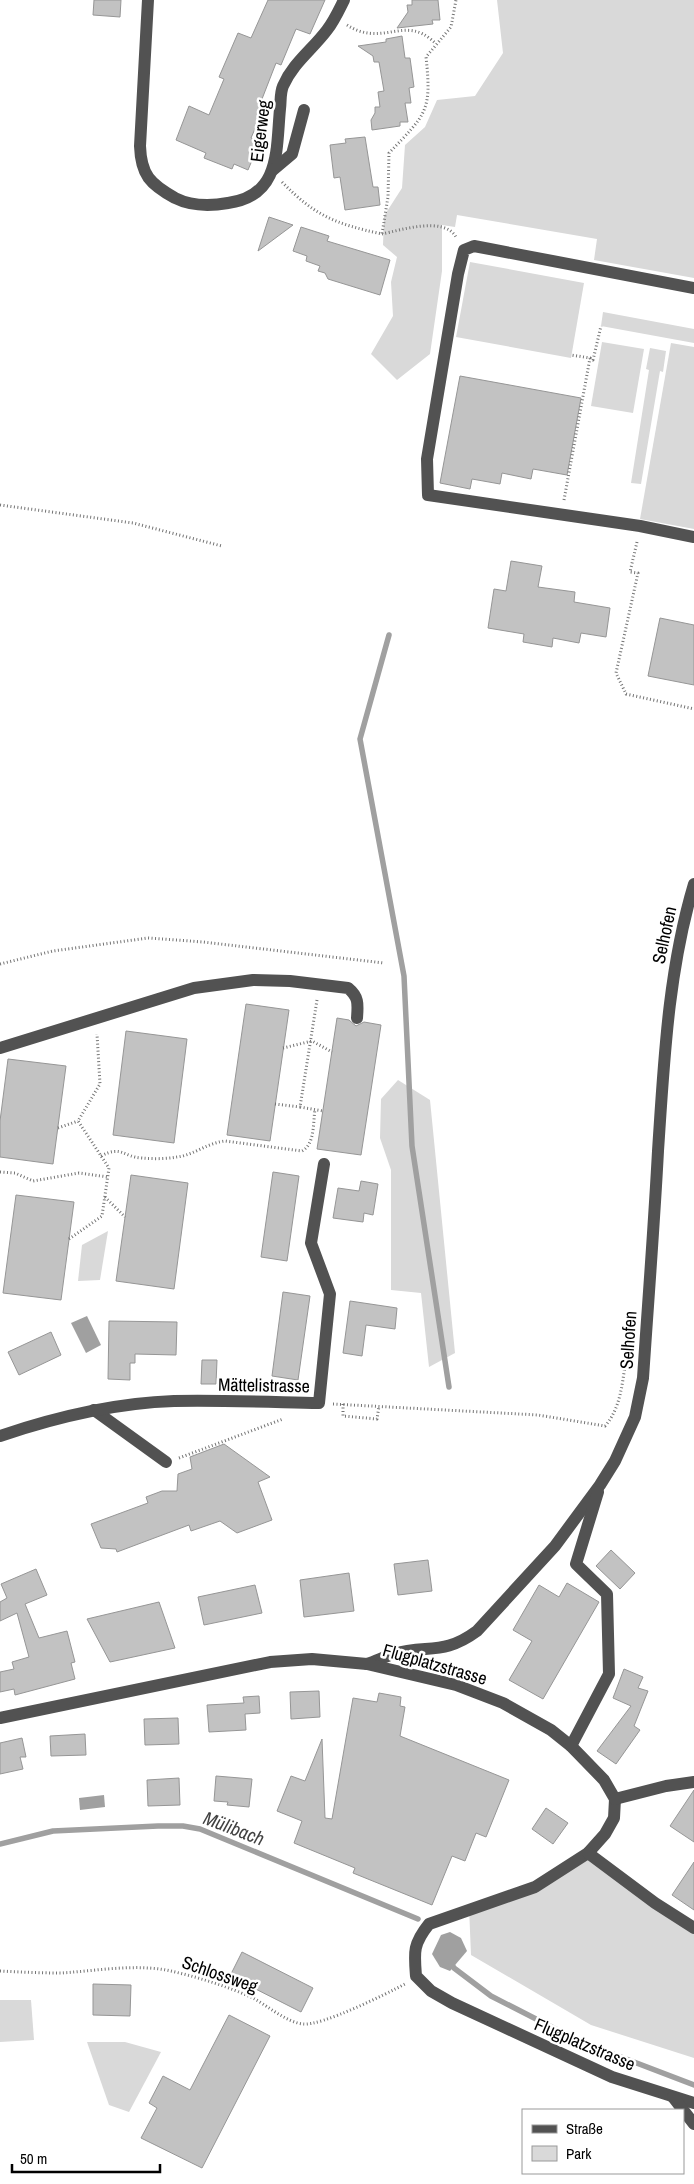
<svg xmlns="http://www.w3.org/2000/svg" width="694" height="2184" font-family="'Archivo Narrow',sans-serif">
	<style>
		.green { fill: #d9d9d9 }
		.water { fill: #a0a0a0 }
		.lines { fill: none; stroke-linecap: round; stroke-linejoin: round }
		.stream { stroke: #a0a0a0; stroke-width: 5.5 }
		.building { fill: #c2c2c2; stroke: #969696 }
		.path { stroke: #747474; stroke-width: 3; stroke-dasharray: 1 2.5; stroke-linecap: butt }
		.minor { stroke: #525252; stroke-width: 12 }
		.labels { text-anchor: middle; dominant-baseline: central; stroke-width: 5; stroke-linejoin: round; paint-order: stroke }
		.street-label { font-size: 18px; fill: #000; stroke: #fff }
		.water-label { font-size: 19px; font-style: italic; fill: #414141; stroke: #fff }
	</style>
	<rect width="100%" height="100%" fill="#fff"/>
	<g class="green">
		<path d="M497 0H694V278L594 260 597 239 457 215 455 227 442 225V271L430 354 397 380 371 354 393 316 391 282 397 257 383 245 384 216 402 188 405 145 425 127 437 100 475 96 503 53Z"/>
		<path d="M470 262 584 283 571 358 456 337Z"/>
		<path d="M603 312 694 329V343L601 326Z"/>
		<path d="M602 342 644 349 633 413 591 406Z"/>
		<path d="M671 343 694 347V529L640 519Z"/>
		<path d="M650 348 666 351 663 372 660 371 641 484 631 483 649 370 646 369Z"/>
		<path d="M398 1080 430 1100 455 1353 429 1367 421 1293 391 1290V1170L380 1138 381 1099Z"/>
		<path d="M108 1231 100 1280 78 1281 82 1245Z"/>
		<path d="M588 1855 694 1930V2058L591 2025 471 1955 469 1907 535 1887Z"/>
		<path d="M0 2000H31L34 2040 0 2042Z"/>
		<path d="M87 2042H125L161 2052 129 2112 109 2105Z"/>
	</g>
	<g class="water">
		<path d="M87 1316 101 1345 86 1353 71 1323Z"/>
		<path d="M104 1795 105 1807 80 1810 79 1798Z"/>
		<path d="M450 1932 461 1938 467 1951 450 1971 440 1967 432 1954 441 1935Z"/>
	</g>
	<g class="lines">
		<g class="stream">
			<path d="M389 635 360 739 404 976 412 1146 449 1387"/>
			<path d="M0 1844 53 1831 158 1826H183L200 1829 418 1919"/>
			<path d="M451 1963 454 1968 491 1996 579 2041 694 2085"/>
		</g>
	</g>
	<g class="building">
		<path d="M94 0H121L120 17 93 15Z"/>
		<path d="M268 0H325L310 34 296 29 281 65 276 63 262 99 267 101 251 138 260 141 248 170 234 164 232 169 204 158 206 153 176 140 189 106 209 115 224 79 219 77 238 33 251 38Z"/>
		<path d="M412 0H438L440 20H432L433 24 397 28 408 12 407 5H412Z"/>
		<path d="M402 36 405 58H410L414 87 409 88 411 103H405L408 122H400V126L372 130 371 120 375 113V107H380L378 92 384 91 379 62H374L373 56 358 46 386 42V39Z"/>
		<path d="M365 137 373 187H378L380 205 345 210 340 177 334 178 330 145 346 143 345 139Z"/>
		<path d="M269 217 293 225 258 251Z"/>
		<path d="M301 227 329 236 327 241 390 260 380 295 328 279 325 273 318 271 320 266 306 261 307 256 293 251Z"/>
		<path d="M460 376 581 398 567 475 533 469 531 479 502 473 500 484 472 479 470 489 440 483Z"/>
		<path d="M511 561 542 566 538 587 575 592 574 602 610 608 606 637 581 633 579 643 553 638 552 647 523 642 524 634 488 628 494 589 506 591Z"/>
		<path d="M660 618 694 625V685L648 676Z"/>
		<path d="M246 1004 289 1010 270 1141 227 1135Z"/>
		<path d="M337 1018 349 1020 356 1026 364 1022 381 1025 361 1155 317 1149Z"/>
		<path d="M126 1031 187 1039 174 1143 113 1135Z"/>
		<path d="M8 1059 66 1066 53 1164 0 1157V1121Z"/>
		<path d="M273 1172 299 1176 287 1261 261 1257Z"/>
		<path d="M131 1175 188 1183 174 1289 116 1281Z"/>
		<path d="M361 1181 378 1184 373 1215 364 1213 363 1222 333 1218 338 1188 359 1191Z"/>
		<path d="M16 1195 74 1202 61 1300 3 1293Z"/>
		<path d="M283 1292 310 1296 298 1380 272 1376Z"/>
		<path d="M350 1301 397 1308 395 1329 366 1325 362 1356 343 1353Z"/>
		<path d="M109 1321 177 1322 176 1355 135 1354V1363H130V1380L108 1379Z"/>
		<path d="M51 1332 61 1355 19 1375 8 1352Z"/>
		<path d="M202 1360H217L216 1384H201Z"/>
		<path d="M224 1444 270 1477 258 1482 272 1520 237 1533 220 1521 191 1531 189 1525 117 1552 116 1549 101 1548 91 1524 148 1503 146 1497 162 1491H177L178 1474 192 1469 190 1457Z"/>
		<path d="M611 1550 635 1573 620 1589 596 1566Z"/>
		<path d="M428 1560 432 1591 398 1595 394 1564Z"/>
		<path d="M36 1569 47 1595 25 1604 39 1638 67 1631 75 1662 71 1663 75 1679 15 1695 14 1689 0 1692V1672L14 1669 12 1662 29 1657 17 1613 0 1621V1602L7 1598 1 1584Z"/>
		<path d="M349 1573 354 1611 304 1617 300 1580Z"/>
		<path d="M567 1583 599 1602 543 1699 509 1680 532 1641 513 1630 539 1585 559 1597Z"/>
		<path d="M255 1585 262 1613 204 1625 198 1597Z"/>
		<path d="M159 1602 175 1648 110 1662 87 1619Z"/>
		<path d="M624 1669 643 1677 638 1688 648 1691 634 1726 640 1730 616 1764 597 1751 631 1706 613 1698Z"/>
		<path d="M319 1691 320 1717 291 1719 290 1692Z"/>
		<path d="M379 1693 401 1697 400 1706 405 1707 400 1736 509 1780 486 1837 476 1833 465 1861 452 1856 432 1905 353 1873 355 1868 294 1843 302 1821 277 1811 291 1776 305 1781 322 1739 325 1818 332 1819 353 1698 377 1702Z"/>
		<path d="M259 1696 260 1713 245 1714 246 1730 209 1732 207 1705 244 1703 243 1697Z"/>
		<path d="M178 1718 179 1744 145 1745 144 1719Z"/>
		<path d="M85 1734 86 1755 51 1756 50 1736Z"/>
		<path d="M22 1738 26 1757H20L23 1769 0 1774V1743Z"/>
		<path d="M216 1776 252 1779 249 1807 227 1805 228 1802 214 1801Z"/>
		<path d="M179 1778 180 1805 148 1806 147 1780Z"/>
		<path d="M694 1790V1842L670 1826Z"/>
		<path d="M546 1808 568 1823 553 1844 532 1829Z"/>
		<path d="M694 1862V1910L672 1895Z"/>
		<path d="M242 1952 313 1988 301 2012 230 1976Z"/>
		<path d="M93 1984 131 1985 130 2016 93 2015Z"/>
		<path d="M229 2015 270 2036 202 2168 141 2138 157 2108 149 2103 163 2076 190 2090Z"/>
	</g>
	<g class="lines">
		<g class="path">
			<path d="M347 25C378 45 399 22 423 34 427 36 432 40 435 43"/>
			<path d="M282 182C315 216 336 224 382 234L388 197 389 153C426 114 432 112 426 57L451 27 456 0"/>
			<path d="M382 234C401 230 444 216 456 237"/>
			<path d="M590 358 593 360 601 326"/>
			<path d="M564 500 590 358 571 355"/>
			<path d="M0 505 133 523 222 546"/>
			<path d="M637 542 630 572 638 573 616 673 626 694 694 709"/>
			<path d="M0 964 53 951 148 938 203 942 384 963"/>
			<path d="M317 1000 300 1107 323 1111"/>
			<path d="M283 1048 312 1041 332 1052"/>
			<path d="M275 1104 300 1107"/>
			<path d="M58 1128 78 1121"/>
			<path d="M101 1156C122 1145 123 1157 142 1158 153 1159 166 1159 177 1157 194 1155 207 1143 225 1141L302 1151C315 1144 313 1123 315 1109"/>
			<path d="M0 1172 15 1173 33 1181 79 1173 108 1177"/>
			<path d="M105 1197 125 1217"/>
			<path d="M69 1239 102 1216 109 1168 78 1121 100 1084 97 1034"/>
			<path d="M333 1404 538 1415 605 1426C621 1408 622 1383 626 1360"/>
			<path d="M343 1404V1416L377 1419 379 1406"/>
			<path d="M179 1458 283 1419"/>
			<path d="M0 1971C20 1972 41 1973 61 1973 95 1971 132 1964 166 1970 195 1976 227 1986 253 1998 268 2006 286 2022 303 2024 322 2026 386 1994 405 1984"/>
		</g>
		<g class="minor">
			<path d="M148 0 140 146C141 175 150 184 175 198 191 206 211 206 228 203 281 196 276 150 280 109 281 101 280 93 283 86 293 63 312 50 327 30 334 21 339 10 344 0"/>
			<path d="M273 170 292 154 304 110"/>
			<path d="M694 288 474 246 464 250 458 274 427 459 428 495 640 526 694 537"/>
			<path d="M0 1048 194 988 253 980 290 981 348 988C359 997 358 1004 357 1018"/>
			<path d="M94 1410 166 1462"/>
			<path d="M0 1436C56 1417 115 1403 174 1401 222 1400 271 1402 319 1403L330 1294 311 1243 324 1164"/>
			<path d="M367 1664C376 1661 384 1657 393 1654 428 1644 443 1656 477 1631L555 1546 600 1485 615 1461 635 1417 643 1378C648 1303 654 1227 658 1151 664 1061 668 971 694 884"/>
			<path d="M0 1718 270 1662 312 1659 367 1664 456 1685 503 1703 551 1730 571 1746 604 1780 615 1799 614 1818 605 1834 588 1853 535 1887 429 1924C413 1944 414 1952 416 1976L431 1991 452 2003 612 2077 694 2103"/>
			<path d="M571 1746 609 1674 607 1594 576 1564 598 1492"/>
			<path d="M615 1799 666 1786 694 1782"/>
			<path d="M588 1853 655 1903 694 1928"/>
			<path d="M673 2097 694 2124"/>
		</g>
	</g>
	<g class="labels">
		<g class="street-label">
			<text transform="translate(260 131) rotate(-83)">Eigerweg</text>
			<text transform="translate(664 935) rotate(-78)">Selhofen</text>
			<text transform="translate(628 1340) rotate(-86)">Selhofen</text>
			<text transform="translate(264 1385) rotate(1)">Mättelistrasse</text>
			<text transform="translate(435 1664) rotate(16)">Flugplatzstrasse</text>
			<text transform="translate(220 1974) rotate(19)">Schlossweg</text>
			<text transform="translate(585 2044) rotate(23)">Flugplatzstrasse</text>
		</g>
		<g class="water-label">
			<text transform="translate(234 1828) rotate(21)">Mülibach</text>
		</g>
	</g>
	<rect x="522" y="2109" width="162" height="65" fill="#ffffff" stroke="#999999"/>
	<rect x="532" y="2125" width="25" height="8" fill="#525252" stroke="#999999"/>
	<text x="566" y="2134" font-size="15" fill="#000000">Straße</text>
	<rect x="532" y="2146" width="25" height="15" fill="#d9d9d9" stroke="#999999"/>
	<text x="566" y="2159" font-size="15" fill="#000000">Park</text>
	<path d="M12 2164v8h148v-8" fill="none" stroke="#000000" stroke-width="2.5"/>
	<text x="20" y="2164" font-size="15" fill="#000000" stroke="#ffffff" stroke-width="4" paint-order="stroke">50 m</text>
</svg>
